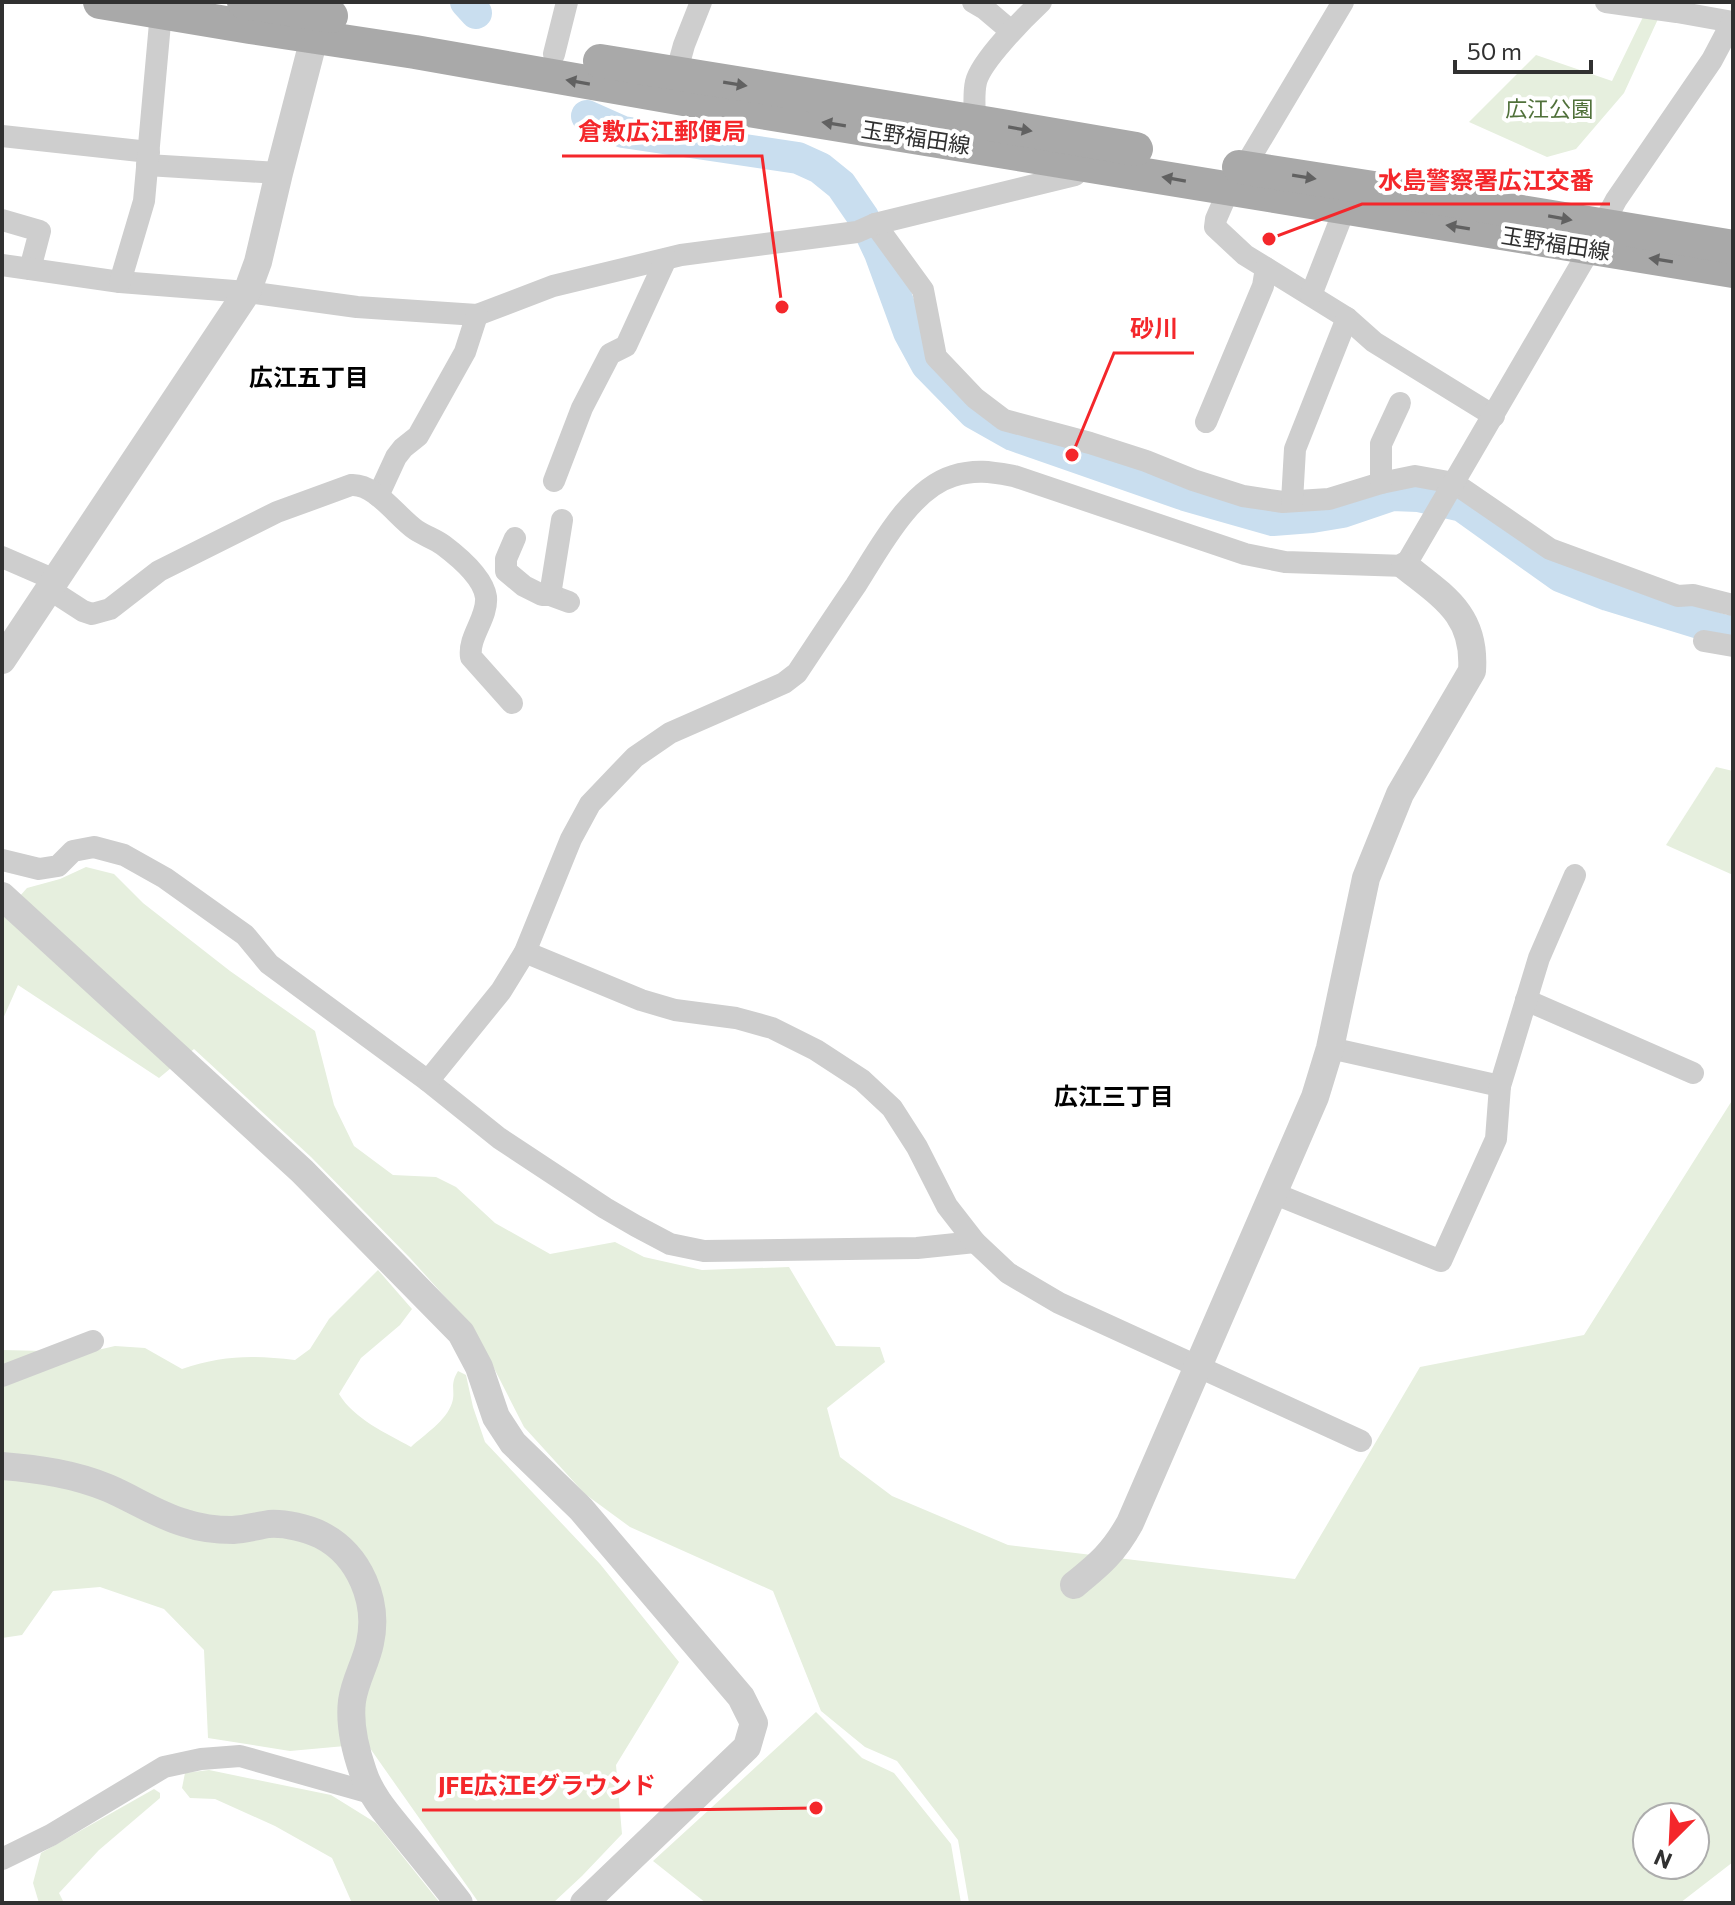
<svg xmlns="http://www.w3.org/2000/svg" width="1735" height="1905" font-family="Commissioner,'Noto Sans JP',sans-serif">
	<style>
		.green { fill: #e6efde; fill-rule: evenodd }
		.lines { fill: none; stroke-linecap: round; stroke-linejoin: round }
		.river { stroke: #c9deef; stroke-width: 32 }
		.minor { stroke: #cecece; stroke-width: 22 }
		.tertiary { stroke: #cecece; stroke-width: 28 }
		.primary { stroke: #a9a9a9; stroke-width: 34 }
		.oneway { fill: #616161 }
		.labels { text-anchor: middle; dominant-baseline: central; stroke-width: 8; stroke-linejoin: round; paint-order: stroke }
		.park-label { font-size: 22px; fill: #50713a; stroke: #fff }
		.street-label { font-size: 22px; fill: #313131; stroke: #fff }
		.neighbourhood-label { font-size: 24px; font-weight: bold; fill: #000; stroke: #fff }
		.leader { fill: none; stroke: #f4272b; stroke-width: 3 }
		.callout-dot { fill: #f4272b; stroke: #fff; stroke-width: 3 }
		.callout-label { font-size: 24px; text-anchor: middle; font-weight: bold; fill: #f4272b; stroke: #fff; stroke-width: 8; stroke-linejoin: round; paint-order: stroke }
	</style>
	<rect width="100%" height="100%" fill="#fff"/>
	<g class="green">
		<path d="M1643 17 1658 19 1624 93 1576 149 1547 157 1469 122 1536 55 1612 81Z"/>
		<path d="M1716 767 1733 771V875L1666 845Z"/>
		<path d="M86 867 114 874 143 903 230 971 315 1031 334 1105 354 1146 393 1175 436 1177 456 1187 495 1223 550 1254 615 1242 644 1257 702 1270 789 1267 836 1346 880 1347 885 1362 827 1408 840 1457 892 1496 1008 1545 1295 1579 1420 1367 1584 1335 1733 1099V1862L1680 1903H969L958 1840 897 1761 865 1747 821 1711 773 1591 630 1527 585 1494 524 1427 474 1329 410 1258 311 1157 194 1049 159 1078 18 985 2 1021V916L27 888 60 879ZM1647 1817H1695V1865H1647Z"/>
		<path d="M378 1270 412 1309 400 1325 361 1358 339 1394C354 1419 386 1433 411 1447 425 1434 446 1421 452 1403 456 1390 449 1386 458 1371L466 1375 473 1407 485 1442 600 1564 679 1662 616 1765 622 1834 582 1876 553 1903H479L367 1744 290 1751 208 1738 204 1650 164 1609 100 1587 53 1591 22 1635 2 1638V1350L89 1352 115 1346 145 1348 182 1369C222 1355 254 1355 295 1360L310 1349 329 1319Z"/>
		<path d="M816 1712 862 1758 894 1773 951 1844 961 1903H706L653 1861Z"/>
		<path d="M209 1770 331 1795 376 1823 440 1903H352L332 1858 275 1826 215 1799 190 1798 182 1788 185 1773Z"/>
		<path d="M154 1789 160 1793V1798L99 1850 59 1893 64 1903H39L33 1883 41 1853Z"/>
	</g>
	<g class="lines">
		<g class="river">
			<path d="M466 2 476 13"/>
			<path d="M587 116 623 132 798 158 820 168 841 185 863 217 880 253 909 332 927 365 974 413 1013 435 1185 495 1273 520 1312 517 1342 512 1392 495 1418 496 1462 506 1560 576 1608 595 1722 630 1733 632"/>
		</g>
		<g class="minor">
			<path d="M973 2 985 9 1011 31"/>
			<path d="M1606 2 1677 12 1733 22"/>
			<path d="M554 54 567 2"/>
			<path d="M676 74 684 45 701 2"/>
			<path d="M975 121C975 109 973 95 976 82 981 61 1024 18 1041 2"/>
			<path d="M2 136 149 152"/>
			<path d="M147 165 279 173"/>
			<path d="M1244 168 1343 2"/>
			<path d="M1229 189 1216 219 1215 227 1245 255 1347 318 1374 342 1494 416"/>
			<path d="M2 220 40 231 30 269"/>
			<path d="M875 224 923 290 936 357 975 398 1004 420 1090 443 1146 461 1193 480 1243 496 1283 502 1329 499 1381 483 1415 476 1454 483 1550 549 1678 596 1693 595 1733 605"/>
			<path d="M2 265 120 282 247 292 357 307 477 315 553 286 681 255 857 232 875 224 1075 175 1085 165"/>
			<path d="M120 282 144 201 161 12"/>
			<path d="M1311 295 1345 208"/>
			<path d="M1206 422 1263 286 1266 268"/>
			<path d="M554 481 582 408 610 354 626 346 666 259"/>
			<path d="M1381 483V444L1400 403"/>
			<path d="M378 496 396 457 403 448 418 436 465 352 477 315"/>
			<path d="M1292 501 1295 449 1347 318"/>
			<path d="M515 538 506 559V571L524 586 542 595H550L569 602"/>
			<path d="M2 557 55 580"/>
			<path d="M49 589 83 611 92 614 110 609 159 571 277 512 351 485C375 483 397 517 416 530 425 536 435 539 443 545 459 557 483 577 486 597 488 618 468 636 471 657L512 703"/>
			<path d="M550 595 562 520"/>
			<path d="M1704 641 1733 646"/>
			<path d="M2 860 39 869 58 866 73 851 94 847 124 855 165 878 245 935 269 964 428 1081 499 1138 605 1208 636 1226 670 1244 704 1251 917 1248 975 1242"/>
			<path d="M525 952 641 1000 675 1010 736 1018 772 1028 816 1050 862 1080 892 1108 917 1147 947 1206 975 1242 1008 1273 1059 1303 1361 1441"/>
			<path d="M1526 1000 1693 1073"/>
			<path d="M1330 1048 1500 1086"/>
			<path d="M428 1081 501 991 525 952 571 839 590 804 635 757 670 733 784 683 797 673C817 643 836 614 856 585 879 549 910 489 953 476 976 469 991 472 1014 476L1245 554 1285 562 1405 566 1590 249 1616 200 1712 60 1732 22"/>
			<path d="M1273 1193 1441 1261 1496 1139 1500 1086 1539 958 1575 875"/>
			<path d="M2 1376 93 1341"/>
			<path d="M2 1859 51 1835 164 1767 201 1759 240 1756 374 1794"/>
		</g>
		<g class="tertiary">
			<path d="M2 660 247 292 258 262 279 173 319 19"/>
			<path d="M2 896 302 1171 461 1333 479 1367 496 1417 513 1443 581 1509 741 1697 754 1723 747 1747 584 1903"/>
			<path d="M2 1466C39 1469 74 1474 108 1488 134 1499 157 1515 185 1523 200 1528 217 1530 233 1530 245 1529 257 1526 269 1524 285 1523 307 1528 321 1535 360 1555 379 1602 370 1643 366 1663 355 1680 352 1701 349 1725 355 1749 363 1772 371 1797 390 1817 406 1837 424 1859 442 1881 459 1903"/>
			<path d="M1074 1585C1100 1564 1114 1552 1130 1523L1315 1097 1330 1048 1366 878 1400 794 1472 671C1476 615 1444 597 1405 566"/>
		</g>
		<g class="primary">
			<path d="M100 2 250 27 415 52 718 105 1733 271"/>
			<path d="M244 2 331 16"/>
			<path d="M600 61 990 124 1136 149"/>
			<path d="M1239 167 1425 196 1733 247"/>
		</g>
	</g>
	<defs><path id="oneway-solid" d="M-6-.8H1V-3.2L6.5 0L1 3.2V.8H-6Z" transform="scale(2)"/></defs>
	<g class="oneway">
		<use href="#oneway-solid" transform="translate(578 82) rotate(-170)"/>
		<use href="#oneway-solid" transform="translate(735 84) rotate(9)"/>
		<use href="#oneway-solid" transform="translate(834 124) rotate(-171)"/>
		<use href="#oneway-solid" transform="translate(1020 129) rotate(10)"/>
		<use href="#oneway-solid" transform="translate(1304 177) rotate(9)"/>
		<use href="#oneway-solid" transform="translate(1174 179) rotate(-170)"/>
		<use href="#oneway-solid" transform="translate(1560 218) rotate(10)"/>
		<use href="#oneway-solid" transform="translate(1458 227) rotate(-171)"/>
		<use href="#oneway-solid" transform="translate(1661 260) rotate(-171)"/>
	</g>
	<g class="labels">
		<g class="park-label">
			<text x="1549" y="108">広江公園</text>
		</g>
		<g class="street-label">
			<text transform="translate(916 137) rotate(9)">玉野福田線</text>
			<text transform="translate(1556 243) rotate(9)">玉野福田線</text>
		</g>
		<g class="neighbourhood-label">
			<text x="309" y="376">広江五丁目</text>
			<text x="1114" y="1095">広江三丁目</text>
		</g>
	</g>
	<path class="leader" d="M782 307L762 156H562M1269 239L1362 204H1610M1072 455L1114 353H1194M816 1808L672 1810H422"/>
	<g class="callout-dot">
		<circle cx="782" cy="307" r="8"/>
		<circle cx="1269" cy="239" r="8"/>
		<circle cx="1072" cy="455" r="8"/>
		<circle cx="816" cy="1808" r="8"/>
	</g>
	<g class="callout-label">
		<text x="662" y="140">倉敷広江郵便局</text>
		<text x="1486" y="189">水島警察署広江交番</text>
		<text x="1154" y="337">砂川</text>
		<text x="547" y="1794">JFE広江Eグラウンド</text>
	</g>
	<rect width="1735" height="1905" fill="none" stroke="#313131" stroke-width="8"/>
	<g transform="translate(1671 1841) rotate(204)"><circle r="38" fill="#ffffff" stroke="#adadad" stroke-width="2"/>
	<path d="M0-6L14 30L0 20L-14 30Z" fill="#f4272b"/>
	<text y="-12" font-size="22" font-weight="bold" text-anchor="middle" fill="#313131">N</text>
	</g>
	<path d="M1455 60v12h136v-12" fill="none" stroke="#313131" stroke-width="4"/>
	<text x="1467" y="60" font-size="24" fill="#313131" stroke="#ffffff" stroke-width="6" paint-order="stroke">50 m</text>
</svg>
